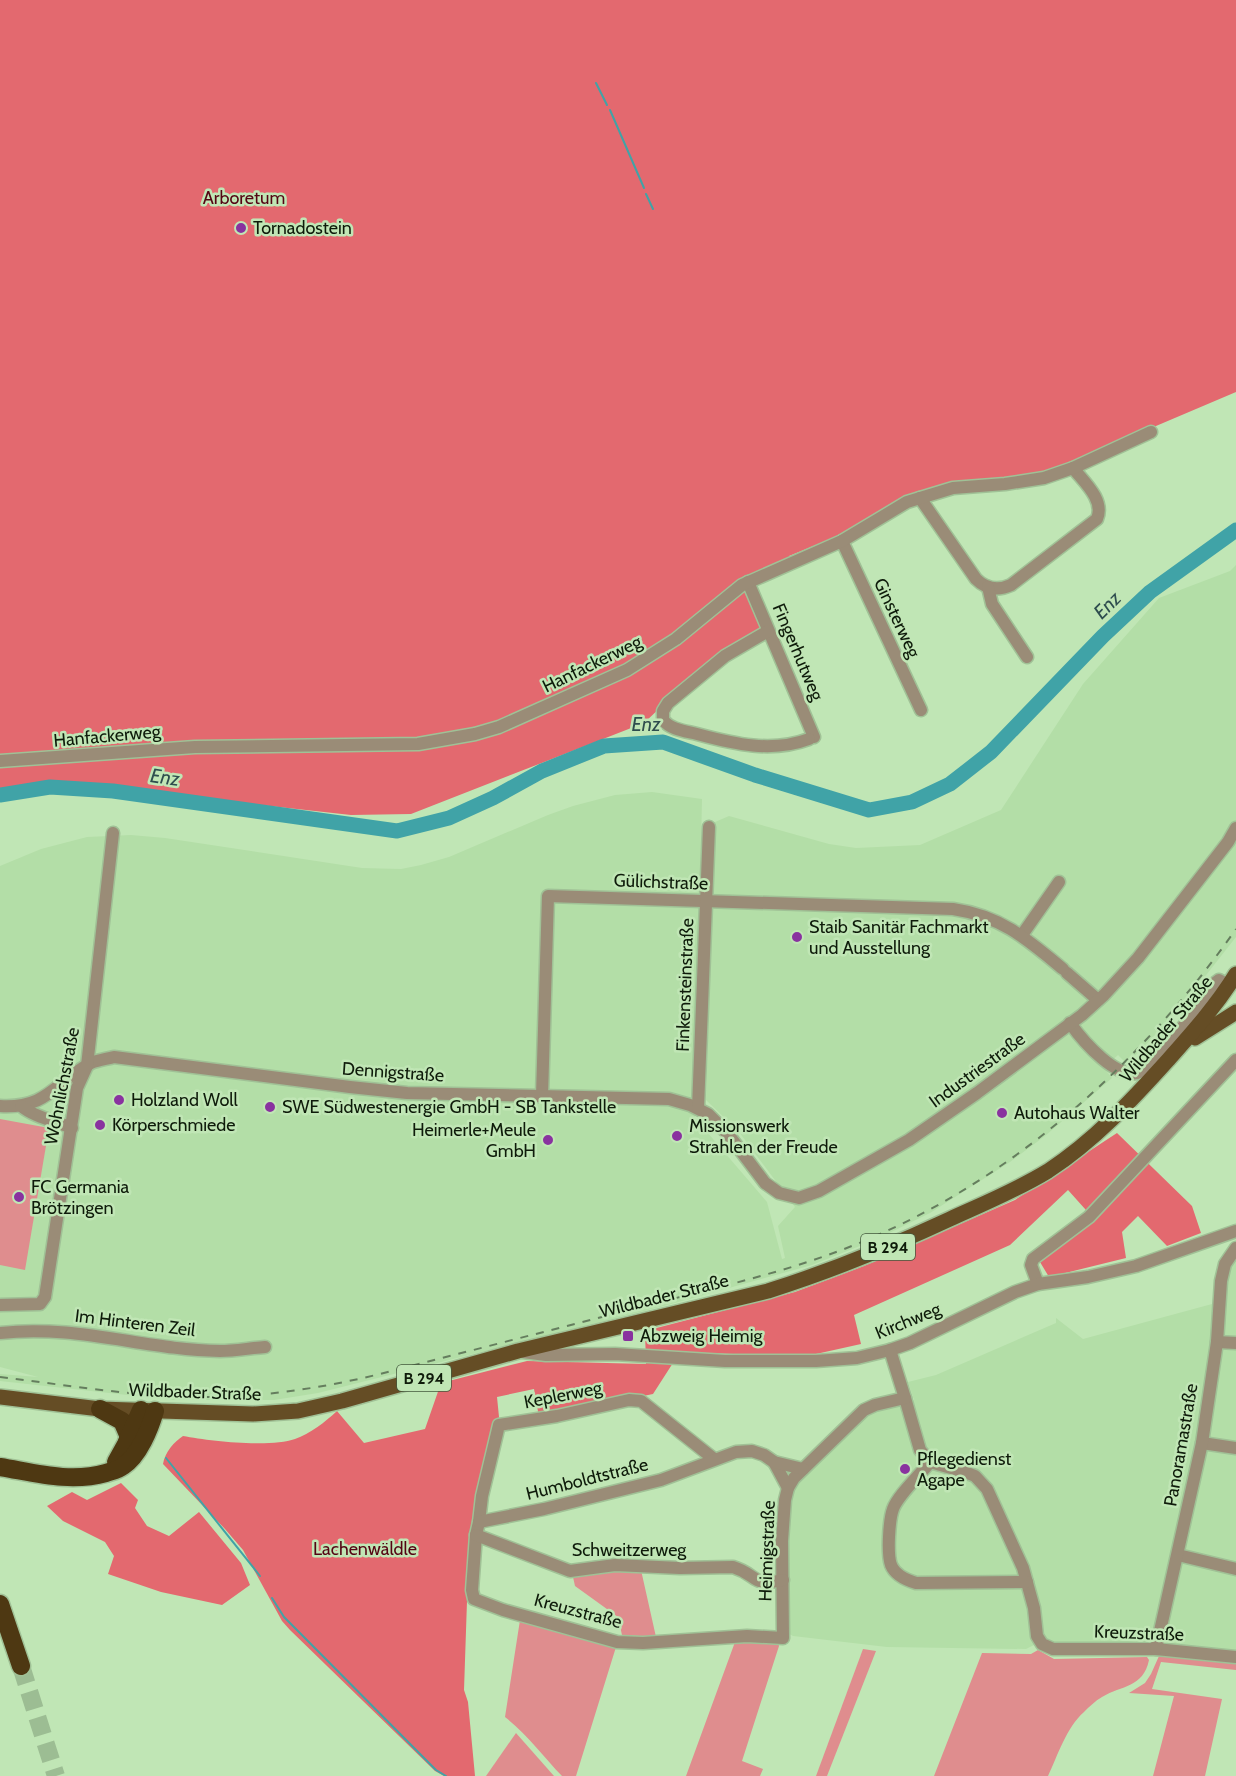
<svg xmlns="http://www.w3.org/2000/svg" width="1236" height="1776" font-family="Cabin,sans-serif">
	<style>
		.built { fill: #b3dea7 }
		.green { fill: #df8d8e }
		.forest { fill: #e3696f }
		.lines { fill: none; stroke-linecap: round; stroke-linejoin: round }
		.stream { stroke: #40a3a7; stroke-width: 2 }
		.river { stroke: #40a3a7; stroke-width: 15 }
		.highway-tunnel { stroke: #9cbd93; stroke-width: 18; stroke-dasharray: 18 9; stroke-linecap: butt }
		.minor-casing { stroke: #a0c196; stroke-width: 15 }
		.major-casing { stroke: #a0c196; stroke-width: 18 }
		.highway-casing { stroke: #a0c196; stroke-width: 21 }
		.minor { stroke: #9a8c77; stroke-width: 12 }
		.major { stroke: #654d25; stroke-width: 15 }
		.highway { stroke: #4e3812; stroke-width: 18 }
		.rail { stroke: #657e5e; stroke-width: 2; stroke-dasharray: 8 8; stroke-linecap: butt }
		.poi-dot { fill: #89329f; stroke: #c0e6b5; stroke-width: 2 }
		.labels { text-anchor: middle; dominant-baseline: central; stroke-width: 5; stroke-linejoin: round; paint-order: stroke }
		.shield { fill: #c0e6b5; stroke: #43583d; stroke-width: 1.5 }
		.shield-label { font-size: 16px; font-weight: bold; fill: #0e1b0a }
		.park-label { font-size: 18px; fill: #540413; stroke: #c0e6b5 }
		.poi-label { font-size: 18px; fill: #0e1b0a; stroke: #c0e6b5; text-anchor: start }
		.street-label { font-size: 18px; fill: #0e1b0a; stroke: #c0e6b5 }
		.water-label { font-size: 20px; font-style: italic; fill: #2e4d4e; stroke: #c0e6b5 }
	</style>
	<rect width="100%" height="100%" fill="#c0e6b5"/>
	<g class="built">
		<path d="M1236 565V937L1192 993 1159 1031 1127 1064 1118 1055 1104 1068 1112 1078 1045 1136 1010 1162 930 1213 875 1240 812 1265 664 1306 318 1393 274 1400H173L0 1381V1374L38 1377 0 1367V866L41 849 87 837 131 835 165 838 362 868 401 869 421 865 449 857 548 815 573 806 615 795 652 792 702 799 695 1118 767 1202 782 1259 785 1258 778 1226 795 1207 739 1132 706 1100 715 822 729 816 829 844 856 848 920 845 1001 810 1083 684 1159 598 1230 571Z"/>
		<path d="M1236 1257V1651L1166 1644 1055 1645 1046 1639 1026 1649 887 1647 793 1636 786 1632 788 1502 792 1489 868 1415 877 1410 914 1400 908 1382 936 1375 1056 1323V1318L1083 1339 1212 1304H1225L1230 1264Z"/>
	</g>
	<g class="green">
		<path d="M0 1119 49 1128 25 1270 0 1265Z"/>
		<path d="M612 1570H641L656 1637 622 1635 618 1617 575 1586 573 1577Z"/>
		<path d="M520 1620 616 1647 576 1776H562C543 1756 527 1734 505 1717Z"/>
		<path d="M778 1641 779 1646 742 1761 763 1769 760 1776H686L735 1642Z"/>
		<path d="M863 1649 876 1651 827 1776H816Z"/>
		<path d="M1038 1650 1054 1659 1147 1657 1149 1660C1143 1688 1122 1685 1102 1697 1095 1701 1089 1707 1084 1712 1066 1728 1058 1755 1048 1776H934L982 1653 1031 1654Z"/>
		<path d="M1159 1656 1236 1664V1670L1161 1662 1152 1689 1222 1699 1205 1776H1153L1174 1696 1129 1693 1145 1683 1151 1674Z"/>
		<path d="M516 1733 554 1776H486Z"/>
	</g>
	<g class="forest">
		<path d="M0 0H1236V392L1043 474 920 493 817 549 816 545 789 556V562L747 582 749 600 762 626 756 634 662 706 644 723 411 814 351 815 108 788 52 785 0 790Z"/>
		<path d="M1117 1133 1192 1206 1201 1233 1167 1246 1138 1216 1122 1232 1126 1258 1049 1277 1040 1262 1094 1219 1068 1190 1010 1245 854 1315 861 1344 816 1354 759 1355 680 1352 653 1394 539 1417 534 1389 497 1397 499 1417 475 1511 467 1601 464 1690 468 1702 475 1776H444L435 1771 290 1630 282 1621 243 1550 225 1529 163 1464C165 1452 174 1442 183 1436 210 1441 270 1448 295 1439 310 1434 325 1422 337 1411L364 1443 425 1429 441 1383 527 1361 646 1364 645 1331 795 1292 864 1266 1015 1200Z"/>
		<path d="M121 1483 138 1500 135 1508 147 1526 169 1536 199 1512 241 1563 250 1585 222 1605 161 1592 108 1574 114 1556 105 1542 63 1521 47 1506 72 1492 87 1500Z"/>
	</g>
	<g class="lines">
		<g class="stream">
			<path d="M596 83 607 105"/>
			<path d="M610 110 644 188"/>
			<path d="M646 194 653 209"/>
			<path d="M166 1458 260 1576"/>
			<path d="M272 1598 284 1617 436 1770 446 1776"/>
		</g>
		<path class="river" d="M0 795 50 787 113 791 397 831 449 818 493 798 542 771 604 746 663 742 755 775 869 810 912 802 950 784 991 752 1103 636 1150 592 1236 530"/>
		<path class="highway-tunnel" d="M21 1666 56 1776"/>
		<g class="minor-casing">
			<g id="minor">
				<path d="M920 498 976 579C986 589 998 591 1011 585L1097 519C1105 500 1084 482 1073 468"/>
				<path d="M842 541 921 710"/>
				<path d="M748 582 814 737"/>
				<path d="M988 587 992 604 1027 657"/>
				<path d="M768 631 725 656 668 703 663 711V720C671 730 685 731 697 734 734 744 772 753 809 739"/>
				<path d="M0 761 195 747 418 744 475 734 499 727 627 670 676 639 742 585 842 541 907 502 953 488 1005 484 1044 478 1073 468 1151 432"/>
				<path d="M1022 935 1059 882"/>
				<path d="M1067 973 1098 1000"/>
				<path d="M1070 1023C1082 1040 1119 1084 1142 1071 1153 1066 1188 1021 1196 1009 1203 1000 1209 986 1219 980L1229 985"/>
				<path d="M542 1096 548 896 953 909C1001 916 1027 939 1063 969"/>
				<path d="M0 1106C48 1109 55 1082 91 1063 98 1060 107 1059 114 1057L350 1087 407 1093 669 1099 690 1105 708 1114 728 1134 765 1183 779 1193 799 1198 819 1191 909 1140 977 1093 1082 1015 1104 995 1138 958 1228 842 1236 828"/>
				<path d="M21 1106C34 1117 55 1121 72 1128"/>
				<path d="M698 1108 709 827"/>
				<path d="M1038 1284 1031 1265 1033 1259 1089 1217 1236 1060"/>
				<path d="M0 1305 40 1304 45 1297 77 1088 87 1066 113 833"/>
				<path d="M0 1333C77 1324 145 1350 220 1351 235 1351 250 1348 265 1347"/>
				<path d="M1217 1342 1236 1343"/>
				<path d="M523 1352 546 1355 615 1354 725 1361H816L857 1358 890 1350 910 1343 1015 1292 1038 1284 1088 1277 1136 1266 1236 1231"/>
				<path d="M905 1398 920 1450 930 1462 965 1472 975 1476 987 1489 1023 1568 1034 1608 1037 1636 1042 1644 1053 1649H1156L1236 1657"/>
				<path d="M1202 1443 1236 1448"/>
				<path d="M714 1459 641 1401 629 1400 557 1416 499 1425 482 1496 479 1522 476 1535 472 1590 474 1599 503 1610 617 1642 643 1643 747 1636 783 1638 782 1541 785 1500 788 1488 794 1478 864 1410 875 1405 905 1398 890 1350"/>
				<path d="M774 1462 788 1488"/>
				<path d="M930 1462C920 1475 898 1495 893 1509 889 1520 887 1554 891 1565 895 1575 906 1580 916 1583L1027 1582"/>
				<path d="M479 1522 544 1509 661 1480 736 1452 752 1451 764 1455 774 1462 803 1469"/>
				<path d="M476 1535 570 1571 615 1565 680 1568 733 1567C759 1575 750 1587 783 1580"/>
				<path d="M1178 1555 1236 1569"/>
				<path d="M1156 1649 1202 1443 1217 1342 1221 1281 1225 1264 1236 1248"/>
			</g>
		</g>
		<g class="major-casing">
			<g id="major">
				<path d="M1195 1038 1236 1012"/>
				<path d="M0 1397 100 1409 253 1414 298 1411 342 1401 518 1351 768 1291C831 1271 890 1247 950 1219 983 1204 1017 1190 1048 1171 1094 1141 1132 1100 1168 1060 1192 1033 1217 1005 1236 974"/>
			</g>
		</g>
		<g class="highway-casing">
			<g id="highway">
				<path d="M100 1409 122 1421 129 1437"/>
				<path d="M116 1462 126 1444 141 1410"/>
				<path d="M0 1467C36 1473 70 1483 106 1473 112 1471 118 1470 123 1466 139 1456 150 1428 155 1411"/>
				<path d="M0 1604 21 1666"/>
			</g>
		</g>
		<use href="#minor" class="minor"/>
		<use href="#major" class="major"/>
		<use href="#highway" class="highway"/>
		<path class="rail" d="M0 1377C67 1385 136 1397 204 1397 264 1397 322 1388 380 1374 473 1350 567 1326 660 1302 735 1283 810 1266 880 1234 1024 1170 1146 1057 1236 929"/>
	</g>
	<g class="poi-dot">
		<circle cx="241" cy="228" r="6"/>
		<circle cx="797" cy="937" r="6"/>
		<circle cx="119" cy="1100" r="6"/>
		<circle cx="270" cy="1107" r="6"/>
		<circle cx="1002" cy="1113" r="6"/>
		<circle cx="100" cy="1125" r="6"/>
		<circle cx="677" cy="1136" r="6"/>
		<circle cx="548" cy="1140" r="6"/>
		<circle cx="19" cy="1197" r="6"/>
		<rect x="622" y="1330" width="12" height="12" rx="3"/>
		<circle cx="905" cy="1469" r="6"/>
	</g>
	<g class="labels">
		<g class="shield">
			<rect x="861" y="1234" width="54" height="26" rx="4.5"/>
			<rect x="397" y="1365" width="54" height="26" rx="4.5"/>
		</g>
		<g class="shield-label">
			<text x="888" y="1247">B 294</text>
			<text x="424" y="1378">B 294</text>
		</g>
		<g class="park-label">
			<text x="244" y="198">Arboretum</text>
			<text x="365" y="1549">Lachenwäldle</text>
		</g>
		<g class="poi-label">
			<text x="253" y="228">Tornadostein</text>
			<text x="809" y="927">Staib Sanitär Fachmarkt<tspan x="809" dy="21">und Ausstellung</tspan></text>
			<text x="131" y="1100">Holzland Woll</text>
			<text x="282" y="1107">SWE Südwestenergie GmbH - SB Tankstelle</text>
			<text x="1014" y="1113">Autohaus Walter</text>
			<text x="112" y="1125">Körperschmiede</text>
			<text x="689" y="1126">Missionswerk<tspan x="689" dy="21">Strahlen der Freude</tspan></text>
			<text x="536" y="1130" text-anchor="end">Heimerle+Meule<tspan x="536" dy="21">GmbH</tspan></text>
			<text x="31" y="1187">FC Germania<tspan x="31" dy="21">Brötzingen</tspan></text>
			<text x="640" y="1336">Abzweig Heimig</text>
			<text x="917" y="1459">Pflegedienst<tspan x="917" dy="21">Agape</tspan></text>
		</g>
		<g class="street-label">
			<text transform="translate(897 618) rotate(65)">Ginsterweg</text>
			<text transform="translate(798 652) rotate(67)">Fingerhutweg</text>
			<text transform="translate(592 664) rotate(-26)">Hanfackerweg</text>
			<text transform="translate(107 736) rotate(-5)">Hanfackerweg</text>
			<text transform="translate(661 882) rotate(2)">Gülichstraße</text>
			<text transform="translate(685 985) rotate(-88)">Finkensteinstraße</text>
			<text transform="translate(1166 1029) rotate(-50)">Wildbader Straße</text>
			<text transform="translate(977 1070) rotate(-36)">Industriestraße</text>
			<text transform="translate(393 1072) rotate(4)">Dennigstraße</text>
			<text transform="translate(62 1086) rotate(-79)">Wohnlichstraße</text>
			<text transform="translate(664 1296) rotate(-14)">Wildbader Straße</text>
			<text transform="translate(908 1321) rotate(-22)">Kirchweg</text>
			<text transform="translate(135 1323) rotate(7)">Im Hinteren Zeil</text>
			<text transform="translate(195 1392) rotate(2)">Wildbader Straße</text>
			<text transform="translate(563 1395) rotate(-11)">Keplerweg</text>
			<text transform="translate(1181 1445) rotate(-80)">Panoramastraße</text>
			<text transform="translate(587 1479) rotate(-14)">Humboldtstraße</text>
			<text x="629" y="1550">Schweitzerweg</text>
			<text transform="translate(767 1551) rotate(-88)">Heimigstraße</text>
			<text transform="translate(578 1611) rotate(15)">Kreuzstraße</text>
			<text transform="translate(1139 1633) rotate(2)">Kreuzstraße</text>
		</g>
		<g class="water-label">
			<text transform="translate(1107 605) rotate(-45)">Enz</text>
			<text x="646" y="724">Enz</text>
			<text transform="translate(165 777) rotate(8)">Enz</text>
		</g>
	</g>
</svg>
